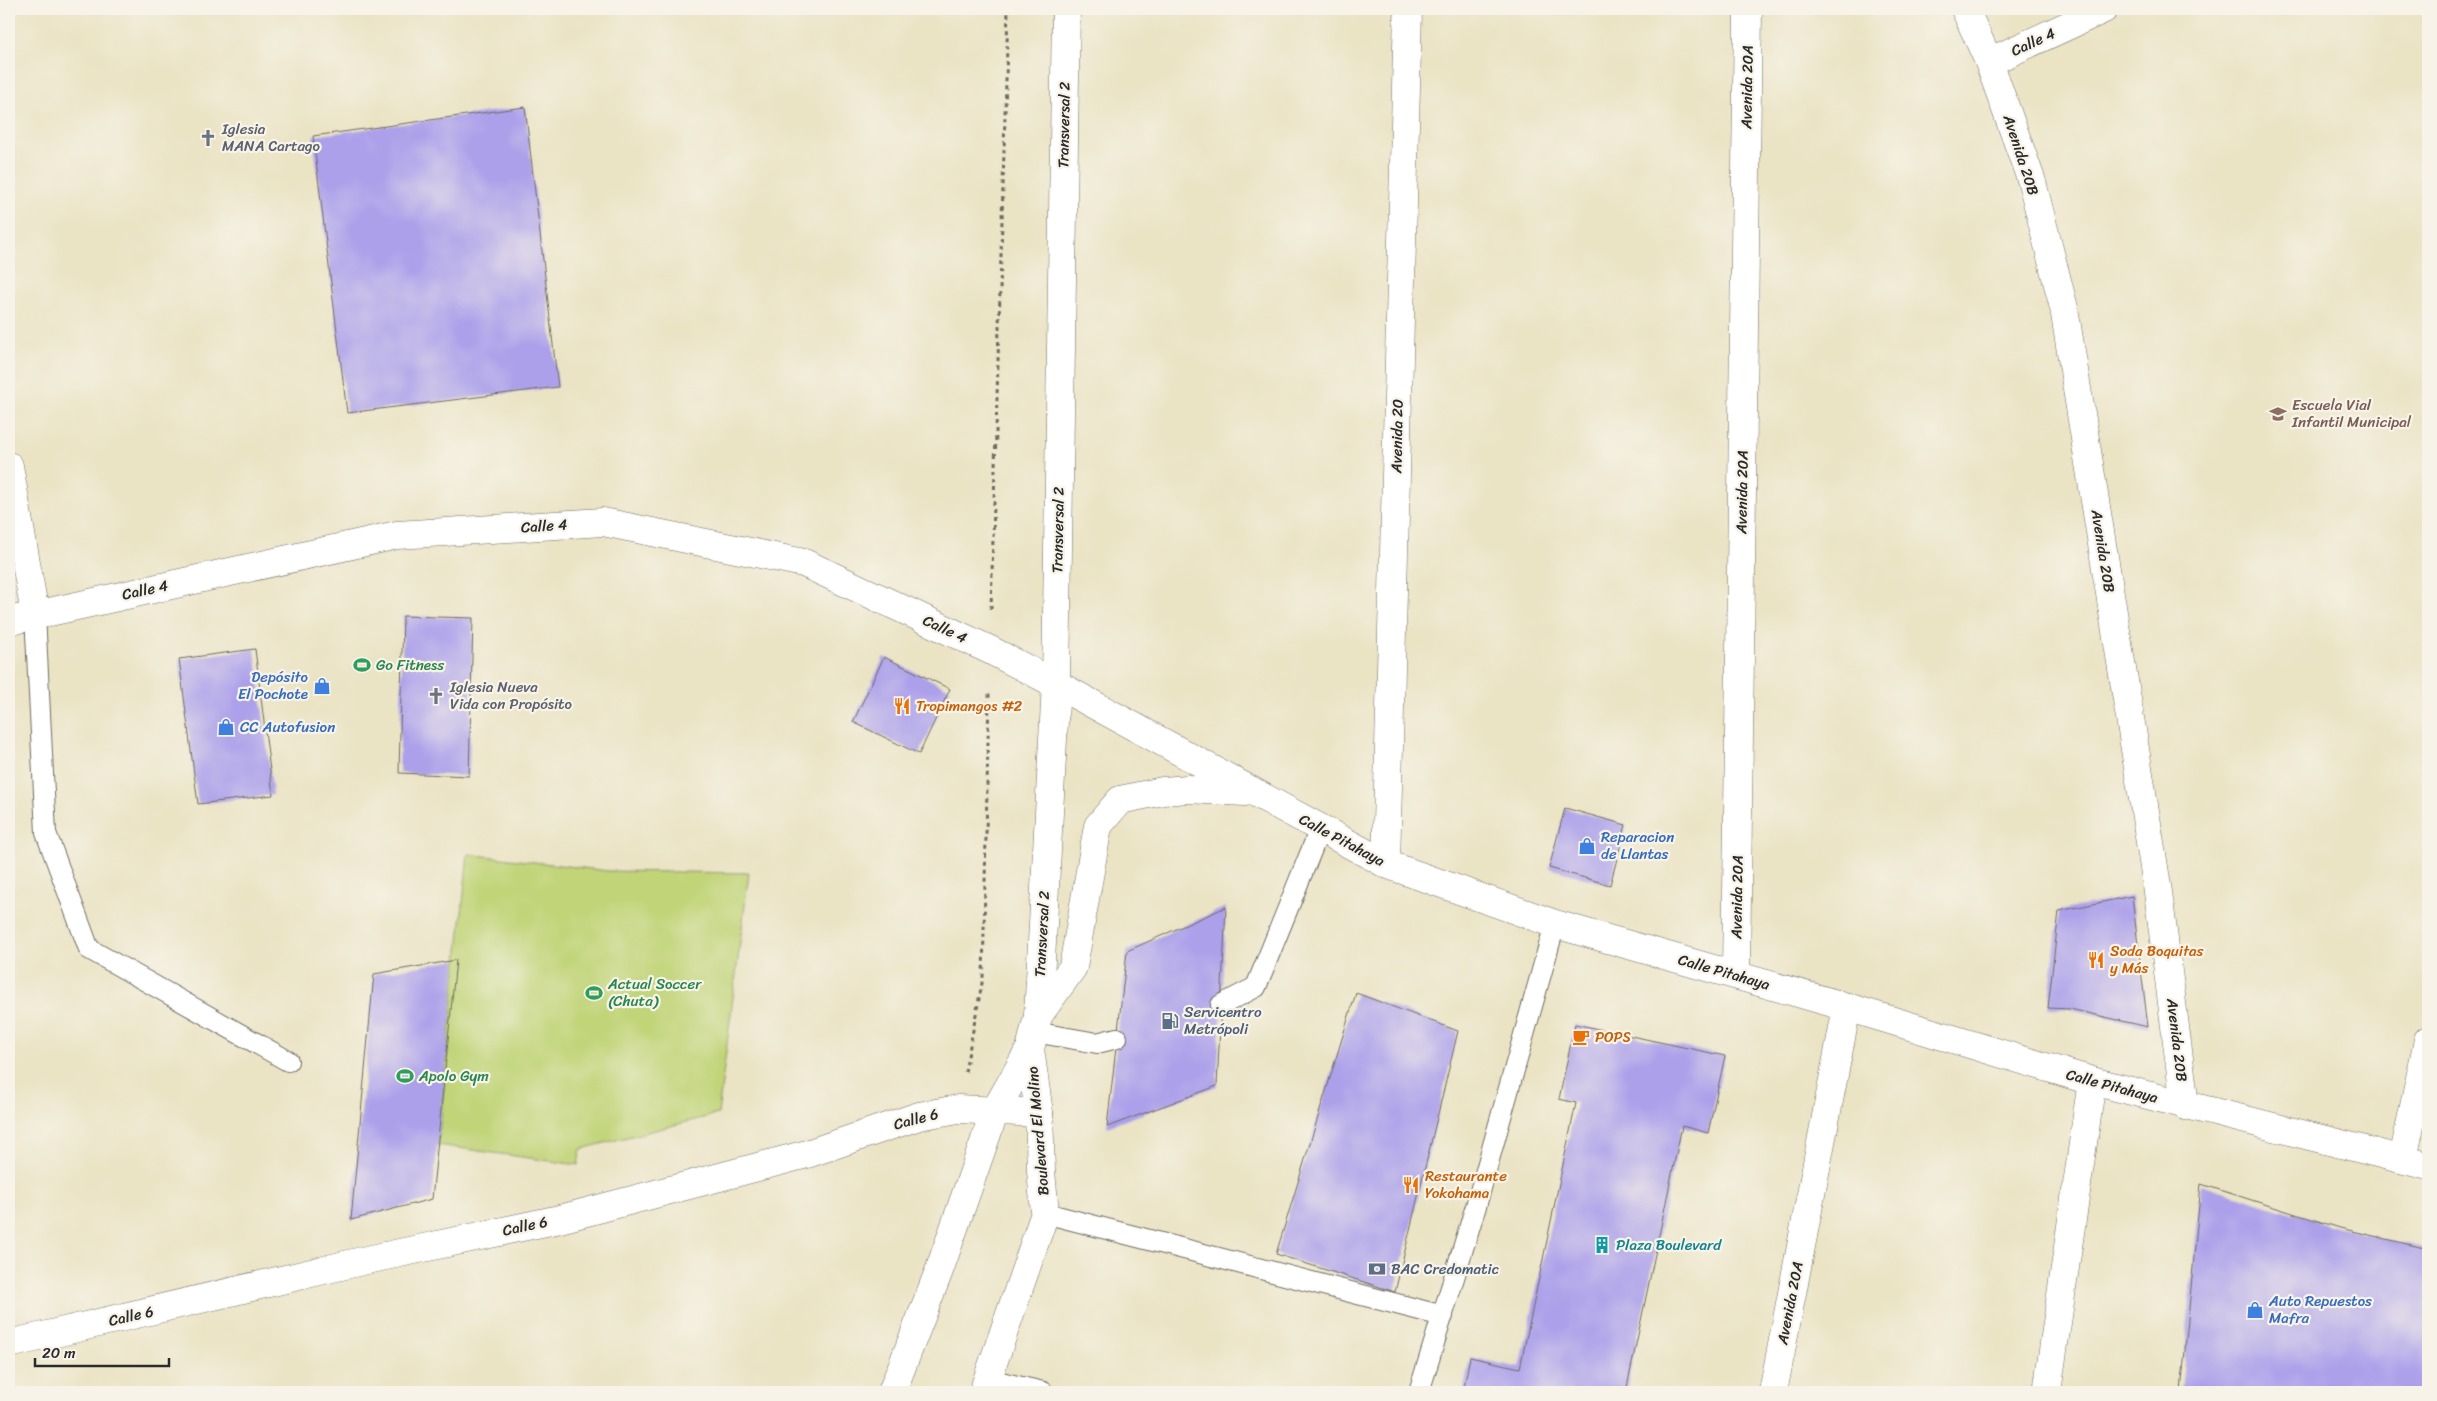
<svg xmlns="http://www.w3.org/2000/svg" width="2437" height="1401" font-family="Sriracha,sans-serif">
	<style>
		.green { fill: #c1d478; stroke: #768052 }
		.building { fill: #aca0ea }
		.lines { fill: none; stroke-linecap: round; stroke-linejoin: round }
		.service-casing { stroke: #6e6b61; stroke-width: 22 }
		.minor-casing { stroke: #6e6b61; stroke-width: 29 }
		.tertiary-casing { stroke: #6e6b61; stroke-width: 29 }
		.path { stroke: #6e6b61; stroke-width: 3; stroke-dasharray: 4 4; stroke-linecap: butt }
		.service { stroke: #fff; stroke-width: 20 }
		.minor { stroke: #fff; stroke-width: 28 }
		.tertiary { stroke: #fff; stroke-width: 28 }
		.labels { text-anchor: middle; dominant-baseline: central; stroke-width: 4.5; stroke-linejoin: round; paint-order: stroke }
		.street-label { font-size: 15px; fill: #2b2b2b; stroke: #f7f3e8 }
		.worship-label { font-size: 15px; fill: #5b616d; stroke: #f7f3e8; text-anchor: start }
		.education-label { font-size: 15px; fill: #785e54; stroke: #f7f3e8; text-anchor: start }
		.leisure-label { font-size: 15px; fill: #27864d; stroke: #f7f3e8; text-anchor: start }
		.shop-label { font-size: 15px; fill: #366cbe; stroke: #f7f3e8; text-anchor: start }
		.food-label { font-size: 15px; fill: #c56008; stroke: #f7f3e8; text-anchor: start }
		.service-label { font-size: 15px; fill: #4e5e75; stroke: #f7f3e8; text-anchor: start }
		.culture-label { font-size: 15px; fill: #0d838f; stroke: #f7f3e8; text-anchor: start }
	</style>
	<rect width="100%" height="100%" fill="#f7f3e8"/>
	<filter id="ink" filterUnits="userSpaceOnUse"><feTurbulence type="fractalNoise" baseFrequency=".02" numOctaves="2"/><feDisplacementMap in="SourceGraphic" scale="10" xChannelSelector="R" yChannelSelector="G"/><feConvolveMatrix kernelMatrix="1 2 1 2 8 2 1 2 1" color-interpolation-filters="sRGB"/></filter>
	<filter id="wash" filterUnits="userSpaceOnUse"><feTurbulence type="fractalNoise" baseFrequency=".0096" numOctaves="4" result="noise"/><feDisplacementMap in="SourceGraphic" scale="20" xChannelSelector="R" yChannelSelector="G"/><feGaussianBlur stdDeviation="1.12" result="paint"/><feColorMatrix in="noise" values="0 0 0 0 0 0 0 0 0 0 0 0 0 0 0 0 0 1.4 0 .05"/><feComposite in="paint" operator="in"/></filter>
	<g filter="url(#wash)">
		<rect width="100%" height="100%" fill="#eae3c4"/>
		<path class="green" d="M468 854 608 871 749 873 718 1114 581 1149 578 1165 438 1145Z"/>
		<g id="blocks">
			<g class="building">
				<path d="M525 107 558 387 347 413 313 136Z"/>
				<path d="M403 616 473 618 469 776 399 773Z"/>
				<path d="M255 649 273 795 198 804 179 659Z"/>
				<path d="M884 657 950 689 919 754 853 722Z"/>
				<path d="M1565 808 1626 825 1610 885 1549 868Z"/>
				<path d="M2132 896 2148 1027 2070 1009 2048 1008 2059 911Z"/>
				<path d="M1226 907 1217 1086 1107 1127 1127 951Z"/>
				<path d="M456 960 432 1199 351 1220 374 974Z"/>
				<path d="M1356 993 1458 1031 1395 1292 1276 1254Z"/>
				<path d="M1575 1024 1725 1056 1708 1133 1682 1126 1626 1392H1463L1470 1357 1520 1368 1576 1103 1559 1099Z"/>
				<path d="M2201 1184 2340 1228 2428 1249V1392H2181Z"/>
			</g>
		</g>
	</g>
	<g filter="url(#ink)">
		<use href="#blocks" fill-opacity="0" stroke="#6e6b61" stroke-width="1"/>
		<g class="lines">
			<g class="service-casing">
				<g id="service">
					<path d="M35 614 46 833 89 949 288 1061"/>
					<path d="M1221 1005 1256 987 1320 829"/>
					<path d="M1034 1032 1097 1043 1117 1038"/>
					<path d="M1045 1213 1443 1316"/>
					<path d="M988 1379 1043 1392"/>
					<path d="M1419 1392 1476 1206 1555 924"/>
				</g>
			</g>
			<g class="minor-casing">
				<g id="minor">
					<path d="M1965 9 1989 62 2032 182 2064 308 2158 892 2185 1106"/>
					<path d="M1989 62 2104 9"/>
					<path d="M9 466 35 614"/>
					<path d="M1386 864 1408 9"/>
					<path d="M1736 975 1748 9"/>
					<path d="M2403 1159 2428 1040"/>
					<path d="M9 1344 362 1261 560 1219 807 1154 919 1116 958 1109 1039 1113"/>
					<path d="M1773 1392 1847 1007"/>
					<path d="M2047 1392 2092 1081"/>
				</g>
			</g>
			<g class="tertiary-casing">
				<g id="tertiary">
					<path d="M9 621 397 535 603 522 804 563 990 650 1056 684 1386 864 1555 924 1847 1007 2092 1081 2428 1166"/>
					<path d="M1038 1016 1073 967 1098 826 1120 800 1163 791 1188 789 1245 792"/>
					<path d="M892 1392 939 1271 995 1111 1030 1049 1038 1016 1056 684 1066 9"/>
					<path d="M983 1392 1045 1213 1041 1171 1039 1113 1030 1049"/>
				</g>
			</g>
			<g class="path">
				<path d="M991 609 1008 9"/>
				<path d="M965 1072 983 978 989 693"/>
			</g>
			<use href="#service" class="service"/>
			<use href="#minor" class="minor"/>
			<use href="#tertiary" class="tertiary"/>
		</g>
	</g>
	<defs>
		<g id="church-bare" transform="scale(1.35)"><path d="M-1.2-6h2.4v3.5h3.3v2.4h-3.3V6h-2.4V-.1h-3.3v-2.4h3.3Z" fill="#6b7280" stroke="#f7f3e8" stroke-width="2.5" paint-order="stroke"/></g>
		<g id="school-bare" transform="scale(1.35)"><path d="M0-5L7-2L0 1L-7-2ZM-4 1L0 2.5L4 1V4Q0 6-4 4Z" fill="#8d6e63" stroke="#f7f3e8" stroke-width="2.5" paint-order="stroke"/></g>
		<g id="stadium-bare" transform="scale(1.35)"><path d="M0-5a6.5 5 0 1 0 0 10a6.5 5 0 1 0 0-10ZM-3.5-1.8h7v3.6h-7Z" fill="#2e9e5b" stroke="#f7f3e8" stroke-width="2.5" paint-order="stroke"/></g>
		<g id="shop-bare" transform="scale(1.35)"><path d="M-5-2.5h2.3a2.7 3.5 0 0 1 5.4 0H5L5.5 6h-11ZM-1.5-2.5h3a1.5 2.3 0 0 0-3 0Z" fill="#3f7fe0" stroke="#f7f3e8" stroke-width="2.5" paint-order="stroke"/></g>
		<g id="restaurant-bare" transform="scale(1.35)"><path d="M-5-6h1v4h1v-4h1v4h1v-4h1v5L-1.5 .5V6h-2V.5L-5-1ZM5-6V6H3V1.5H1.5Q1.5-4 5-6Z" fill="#e8710a" stroke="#f7f3e8" stroke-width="2.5" paint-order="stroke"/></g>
		<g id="fuel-bare" transform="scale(1.35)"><path d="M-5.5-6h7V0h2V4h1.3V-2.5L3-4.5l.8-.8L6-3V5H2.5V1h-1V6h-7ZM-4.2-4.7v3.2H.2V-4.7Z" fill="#5c6f8a" stroke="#f7f3e8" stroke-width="2.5" paint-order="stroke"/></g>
		<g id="cafe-bare" transform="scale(1.35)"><path d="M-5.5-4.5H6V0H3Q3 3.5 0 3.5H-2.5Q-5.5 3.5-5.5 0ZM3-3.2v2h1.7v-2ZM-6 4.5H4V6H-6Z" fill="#e8710a" stroke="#f7f3e8" stroke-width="2.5" paint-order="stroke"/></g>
		<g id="building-bare" transform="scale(1.35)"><path d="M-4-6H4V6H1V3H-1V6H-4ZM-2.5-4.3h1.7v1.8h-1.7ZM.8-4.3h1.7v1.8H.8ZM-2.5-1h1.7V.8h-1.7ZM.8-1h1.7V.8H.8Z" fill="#0f9aa8" stroke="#f7f3e8" stroke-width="2.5" paint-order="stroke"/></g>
		<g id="bank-bare" transform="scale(1.35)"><path d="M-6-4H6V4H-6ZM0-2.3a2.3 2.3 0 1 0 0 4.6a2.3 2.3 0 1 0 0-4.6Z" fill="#5c6f8a" stroke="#f7f3e8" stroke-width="2.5" paint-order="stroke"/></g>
	</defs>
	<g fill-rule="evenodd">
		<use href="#church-bare" x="208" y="138"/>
		<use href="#school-bare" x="2278" y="414"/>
		<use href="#stadium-bare" x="362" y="665"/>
		<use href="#shop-bare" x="322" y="686"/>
		<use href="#church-bare" x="436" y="696"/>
		<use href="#restaurant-bare" x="902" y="706"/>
		<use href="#shop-bare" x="226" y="727"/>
		<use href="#shop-bare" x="1587" y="846"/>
		<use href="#restaurant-bare" x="2096" y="960"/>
		<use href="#stadium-bare" x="594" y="993"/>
		<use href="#fuel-bare" x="1170" y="1021"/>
		<use href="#cafe-bare" x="1581" y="1037"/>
		<use href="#stadium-bare" x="405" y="1076"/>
		<use href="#restaurant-bare" x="1411" y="1185"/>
		<use href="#building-bare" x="1602" y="1245"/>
		<use href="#bank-bare" x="1377" y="1269"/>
		<use href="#shop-bare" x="2255" y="1310"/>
	</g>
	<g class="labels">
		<g class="street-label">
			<text transform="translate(2033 42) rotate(-25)">Calle 4</text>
			<text transform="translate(1747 87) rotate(-89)">Avenida 20A</text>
			<text transform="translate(1064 125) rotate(-89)">Transversal 2</text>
			<text transform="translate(2021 155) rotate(72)">Avenida 20B</text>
			<text transform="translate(1397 436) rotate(-89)">Avenida 20</text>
			<text transform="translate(1742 492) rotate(-89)">Avenida 20A</text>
			<text transform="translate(544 526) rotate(-4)">Calle 4</text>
			<text transform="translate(1058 530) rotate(-89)">Transversal 2</text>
			<text transform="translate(2103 551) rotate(81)">Avenida 20B</text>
			<text transform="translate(145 590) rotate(-12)">Calle 4</text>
			<text transform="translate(945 629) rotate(25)">Calle 4</text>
			<text transform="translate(1342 840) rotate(28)">Calle Pitahaya</text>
			<text transform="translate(1737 897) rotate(-89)">Avenida 20A</text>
			<text transform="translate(1042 934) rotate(-87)">Transversal 2</text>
			<text transform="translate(1724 972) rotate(16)">Calle Pitahaya</text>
			<text transform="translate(2177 1040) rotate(83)">Avenida 20B</text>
			<text transform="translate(2112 1086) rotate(15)">Calle Pitahaya</text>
			<text transform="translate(916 1119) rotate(-15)">Calle 6</text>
			<text transform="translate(1038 1131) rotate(-95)">Boulevard El Molino</text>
			<text transform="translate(525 1226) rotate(-12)">Calle 6</text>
			<text transform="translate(1790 1303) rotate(-79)">Avenida 20A</text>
			<text transform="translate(131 1316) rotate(-13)">Calle 6</text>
		</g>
		<g class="worship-label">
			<text x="222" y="129">Iglesia<tspan x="222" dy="17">MANA Cartago</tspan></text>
			<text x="450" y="687">Iglesia Nueva<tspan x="450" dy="17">Vida con Propósito</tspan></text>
		</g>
		<g class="education-label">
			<text x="2292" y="405">Escuela Vial<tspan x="2292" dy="17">Infantil Municipal</tspan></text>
		</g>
		<g class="leisure-label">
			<text x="376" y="665">Go Fitness</text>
			<text x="608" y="984">Actual Soccer<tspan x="608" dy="17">(Chuta)</tspan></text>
			<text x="419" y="1076">Apolo Gym</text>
		</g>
		<g class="shop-label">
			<text x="308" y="677" text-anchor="end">Depósito<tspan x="308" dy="17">El Pochote</tspan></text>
			<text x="240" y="727">CC Autofusion</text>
			<text x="1601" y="837">Reparacion<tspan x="1601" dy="17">de Llantas</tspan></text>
			<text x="2269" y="1301">Auto Repuestos<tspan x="2269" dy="17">Mafra</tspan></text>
		</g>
		<g class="food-label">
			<text x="916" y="706">Tropimangos #2</text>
			<text x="2110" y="951">Soda Boquitas<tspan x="2110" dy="17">y Más</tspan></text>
			<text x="1595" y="1037">POPS</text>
			<text x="1425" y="1176">Restaurante<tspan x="1425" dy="17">Yokohama</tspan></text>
		</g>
		<g class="service-label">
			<text x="1184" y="1012">Servicentro<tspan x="1184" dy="17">Metrópoli</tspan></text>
			<text x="1391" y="1269">BAC Credomatic</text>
		</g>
		<g class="culture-label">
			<text x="1616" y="1245">Plaza Boulevard</text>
		</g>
	</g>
	<rect width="2437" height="1401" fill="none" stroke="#f7f3e8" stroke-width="30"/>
	<path d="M35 1358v8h134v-8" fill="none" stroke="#2b2b2b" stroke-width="2.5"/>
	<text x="42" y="1358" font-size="15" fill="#2b2b2b" stroke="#f7f3e8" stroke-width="4" paint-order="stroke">20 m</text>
</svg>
